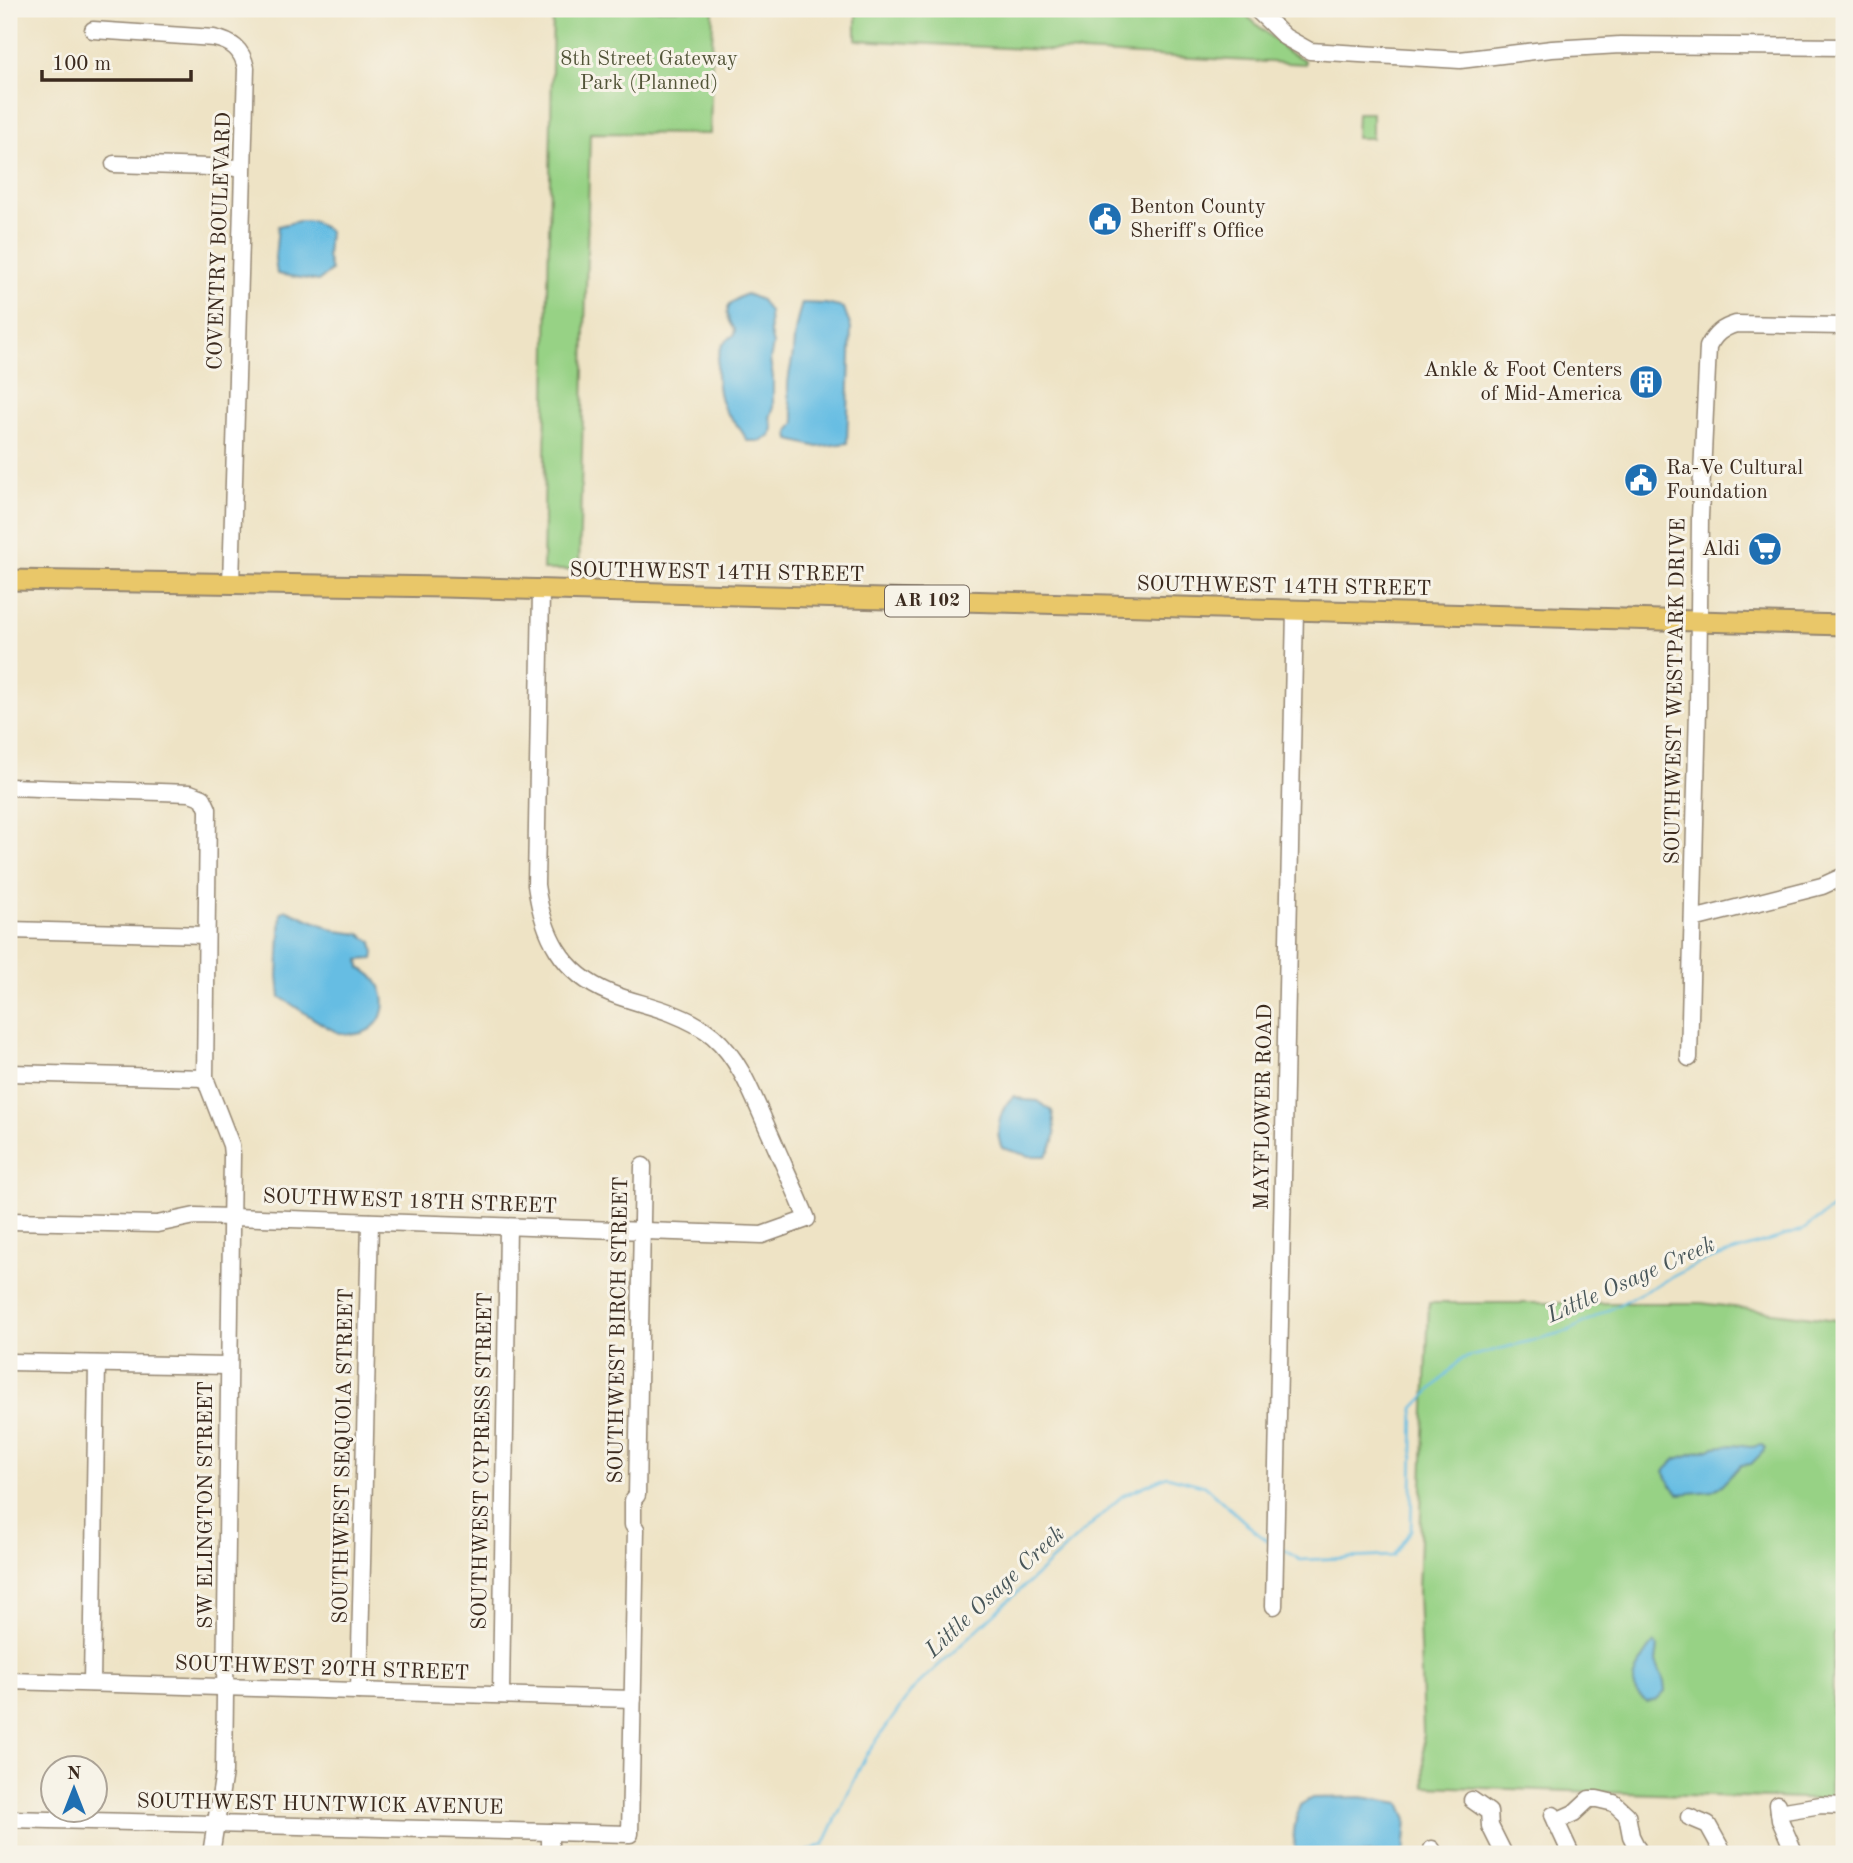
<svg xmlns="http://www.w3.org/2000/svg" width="1853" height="1863" font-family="'Old Standard TT',serif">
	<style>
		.green { fill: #97d285; stroke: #697e52; stroke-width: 2 }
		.water { fill: #66bde3; stroke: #507480; stroke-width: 2 }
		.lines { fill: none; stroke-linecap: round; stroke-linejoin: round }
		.stream { stroke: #66bde3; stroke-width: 2.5 }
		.minor-casing { stroke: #948672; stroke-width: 19 }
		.major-casing { stroke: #948672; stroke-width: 23 }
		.minor { stroke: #fff; stroke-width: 16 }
		.major { stroke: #e9c769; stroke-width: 19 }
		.labels { text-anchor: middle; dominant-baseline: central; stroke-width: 6; stroke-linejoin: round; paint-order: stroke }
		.shield { fill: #f7f3e8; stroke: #73665b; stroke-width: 2 }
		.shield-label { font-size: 19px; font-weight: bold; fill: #3b2a1e }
		.park-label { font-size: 21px; fill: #525438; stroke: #f7f3e8 }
		.poi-label { font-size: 21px; fill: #3b2a1e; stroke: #f7f3e8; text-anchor: start }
		.street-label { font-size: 21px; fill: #3b2a1e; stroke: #f7f3e8 }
		.water-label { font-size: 23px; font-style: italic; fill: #485659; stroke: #f7f3e8 }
	</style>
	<rect width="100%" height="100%" fill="#f7f3e8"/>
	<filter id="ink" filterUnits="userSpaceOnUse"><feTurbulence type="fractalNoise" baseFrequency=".0143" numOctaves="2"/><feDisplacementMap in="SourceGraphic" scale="14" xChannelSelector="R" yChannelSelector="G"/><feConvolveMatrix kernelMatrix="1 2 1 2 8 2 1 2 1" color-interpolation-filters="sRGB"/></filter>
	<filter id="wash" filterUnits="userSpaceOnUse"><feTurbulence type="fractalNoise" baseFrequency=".00686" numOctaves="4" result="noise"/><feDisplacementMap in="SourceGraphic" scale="28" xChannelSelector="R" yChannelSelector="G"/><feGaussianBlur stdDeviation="1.57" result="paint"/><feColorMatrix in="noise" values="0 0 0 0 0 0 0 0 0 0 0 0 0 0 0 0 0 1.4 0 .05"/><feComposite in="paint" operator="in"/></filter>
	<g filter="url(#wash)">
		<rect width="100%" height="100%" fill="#eee3c5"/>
		<g class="green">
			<path d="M553 9H713L710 134 590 133 579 570H543Z"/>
			<path d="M856 9H1239L1288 52 1305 60V64L856 40Z"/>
			<path d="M1357 113H1372V138H1356Z"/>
			<path d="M1429 1303H1701L1844 1321V1629L1834 1634 1830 1800 1425 1786 1418 1591Z"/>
		</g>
		<g class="water">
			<path d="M299 221H313L329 231 327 256 331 271 318 281 277 274 275 259 278 226Z"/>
			<path d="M746 294 761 300 769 312 770 333 773 345 770 360 773 377V409L770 418 773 428 771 436 760 441H747C741 428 737 425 728 415 717 401 714 367 720 350 722 343 728 339 734 335L735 330C722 311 726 303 746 294Z"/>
			<path d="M802 303 826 304 844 308 851 328 847 443 818 447 790 440 789 431 795 423C794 412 788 402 788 391 787 377 792 365 793 352 794 333 796 321 802 303Z"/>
			<path d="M287 910 337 931 360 934 372 942 374 953 373 959 359 960 360 968C397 984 391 1043 340 1033 328 1030 294 1005 280 997L278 976 281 912Z"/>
			<path d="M1014 1096 1024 1100 1038 1101 1052 1111C1056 1129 1058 1141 1046 1156H1029L1002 1148C994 1131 1000 1107 1014 1096Z"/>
			<path d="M1733 1445 1751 1447 1763 1445 1766 1449 1751 1464 1741 1465 1722 1485 1712 1491 1679 1494 1670 1484 1664 1471 1676 1459 1715 1447Z"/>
			<path d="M1655 1643 1658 1647 1656 1662 1664 1682 1665 1692 1657 1700 1647 1702C1625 1688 1633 1674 1644 1657 1648 1651 1650 1647 1655 1643Z"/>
			<path d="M1361 1797 1400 1803 1407 1819 1404 1854H1296L1293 1831 1300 1805 1312 1798Z"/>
		</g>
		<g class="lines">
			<g class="stream">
				<path d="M1283 1549 1300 1560 1393 1556 1411 1530 1414 1408 1461 1359 1568 1331 1701 1262 1803 1230 1844 1200"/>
				<path d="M802 1854 824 1844 865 1757 913 1689 1122 1496 1167 1476 1205 1486 1257 1533 1267 1540"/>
			</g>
		</g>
	</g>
	<g filter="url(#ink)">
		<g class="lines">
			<g class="minor-casing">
				<g id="minor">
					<path d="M1256 9 1285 37 1310 51 1460 60 1552 49 1620 45 1844 47"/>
					<path d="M93 30 214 38C232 42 242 49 246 68L231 584"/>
					<path d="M114 164 242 168"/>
					<path d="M9 787 190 793 203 798 208 809 205 1078 231 1145 232 1155 224 1772 211 1854"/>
					<path d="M1693 919 1822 886 1844 876"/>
					<path d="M9 930 206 935"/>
					<path d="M1689 1058 1698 708 1700 517 1708 347C1715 334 1722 328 1736 324L1844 326"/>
					<path d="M9 1073 205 1078"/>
					<path d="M9 1221 157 1224 195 1216 231 1217 762 1235 807 1219C796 1191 783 1164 771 1136 755 1102 742 1061 713 1036 700 1025 686 1019 671 1013 651 1005 629 1001 610 993 561 973 543 934 536 885L541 591"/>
					<path d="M9 1362 228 1366"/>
					<path d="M1274 1606 1295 610"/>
					<path d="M9 1681 633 1699"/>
					<path d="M92 1683 97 1364"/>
					<path d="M359 1691 370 1222"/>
					<path d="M501 1695 508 1227"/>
					<path d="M1472 1800 1489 1812 1490 1826 1504 1854"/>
					<path d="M1778 1804 1780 1820 1795 1854"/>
					<path d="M1779 1812 1821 1805 1844 1806"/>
					<path d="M1553 1815 1571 1854"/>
					<path d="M1689 1817 1708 1825 1724 1854"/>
					<path d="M9 1819 630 1834 636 1529 633 1525V1500L637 1495 643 1166"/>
					<path d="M1556 1821 1574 1813 1589 1799H1597L1614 1803 1627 1815 1631 1836 1640 1854"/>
					<path d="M1432 1849 1434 1854"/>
					<path d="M550 1854V1832"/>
				</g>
			</g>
			<g class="major-casing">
				<path id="major" d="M9 580 443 587 1844 625"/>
			</g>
			<use href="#minor" class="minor"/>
			<use href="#major" class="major"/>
		</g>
	</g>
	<defs>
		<g id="civic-disc" transform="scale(1.75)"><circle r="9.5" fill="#1f6fb2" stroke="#f7f3e8"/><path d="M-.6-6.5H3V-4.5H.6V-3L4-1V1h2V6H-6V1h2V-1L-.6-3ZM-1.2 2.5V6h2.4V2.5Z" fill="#fff"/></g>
		<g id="building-disc" transform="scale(1.75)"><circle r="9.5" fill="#1f6fb2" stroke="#f7f3e8"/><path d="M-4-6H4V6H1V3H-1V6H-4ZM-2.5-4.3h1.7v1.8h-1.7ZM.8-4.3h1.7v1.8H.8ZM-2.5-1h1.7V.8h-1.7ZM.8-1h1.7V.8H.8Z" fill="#fff"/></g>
		<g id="supermarket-disc" transform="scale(1.75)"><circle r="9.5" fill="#1f6fb2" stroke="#f7f3e8"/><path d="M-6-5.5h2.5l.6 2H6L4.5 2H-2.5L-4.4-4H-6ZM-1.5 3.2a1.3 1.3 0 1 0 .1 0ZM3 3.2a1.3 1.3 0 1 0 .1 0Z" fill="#fff"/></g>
	</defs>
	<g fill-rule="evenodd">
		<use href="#civic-disc" x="1105" y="219"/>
		<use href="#building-disc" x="1646" y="382"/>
		<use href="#civic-disc" x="1641" y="480"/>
		<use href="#supermarket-disc" x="1765" y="549"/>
	</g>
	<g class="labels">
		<rect class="shield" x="885" y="585.5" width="84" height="31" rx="5"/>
		<g class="shield-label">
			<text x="927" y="601">AR 102</text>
		</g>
		<g class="park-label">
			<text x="649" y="59">8th Street Gateway<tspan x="649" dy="24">Park (Planned)</tspan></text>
		</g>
		<g class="poi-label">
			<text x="1130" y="207">Benton County<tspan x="1130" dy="24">Sheriff's Office</tspan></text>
			<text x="1622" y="370" text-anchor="end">Ankle &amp; Foot Centers<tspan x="1622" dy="24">of Mid-America</tspan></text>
			<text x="1666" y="468">Ra-Ve Cultural<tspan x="1666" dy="24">Foundation</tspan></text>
			<text x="1740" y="549" text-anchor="end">Aldi</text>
		</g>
		<g class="street-label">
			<text transform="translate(220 241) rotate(-88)">COVENTRY BOULEVARD</text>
			<text transform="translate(717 573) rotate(1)">SOUTHWEST 14TH STREET</text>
			<text transform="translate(1284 587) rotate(1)">SOUTHWEST 14TH STREET</text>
			<text transform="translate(1676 691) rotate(-89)">SOUTHWEST WESTPARK DRIVE</text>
			<text transform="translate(1264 1107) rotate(-89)">MAYFLOWER ROAD</text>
			<text transform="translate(410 1202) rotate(2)">SOUTHWEST 18TH STREET</text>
			<text transform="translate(619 1330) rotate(-89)">SOUTHWEST BIRCH STREET</text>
			<text transform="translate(344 1456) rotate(-89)">SOUTHWEST SEQUOIA STREET</text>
			<text transform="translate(483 1461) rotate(-89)">SOUTHWEST CYPRESS STREET</text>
			<text transform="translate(206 1505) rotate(-90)">SW ELINGTON STREET</text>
			<text transform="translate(322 1669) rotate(2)">SOUTHWEST 20TH STREET</text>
			<text transform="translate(320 1805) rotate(1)">SOUTHWEST HUNTWICK AVENUE</text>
		</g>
		<g class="water-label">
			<text transform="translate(1631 1280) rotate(-24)">Little Osage Creek</text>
			<text transform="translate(995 1592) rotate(-43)">Little Osage Creek</text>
		</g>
	</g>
	<rect width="1853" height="1863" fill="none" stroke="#f7f3e8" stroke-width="35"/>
	<g transform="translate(74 1789)"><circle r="33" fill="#f7f3e8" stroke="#aca397" stroke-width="2"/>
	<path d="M0-5L12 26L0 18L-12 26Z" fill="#1f6fb2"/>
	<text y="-10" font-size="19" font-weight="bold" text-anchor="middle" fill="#3b2a1e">N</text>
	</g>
	<path d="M42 70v10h149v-10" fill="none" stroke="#3b2a1e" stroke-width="3.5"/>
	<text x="52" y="70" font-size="21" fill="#3b2a1e" stroke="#f7f3e8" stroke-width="5" paint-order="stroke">100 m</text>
</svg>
